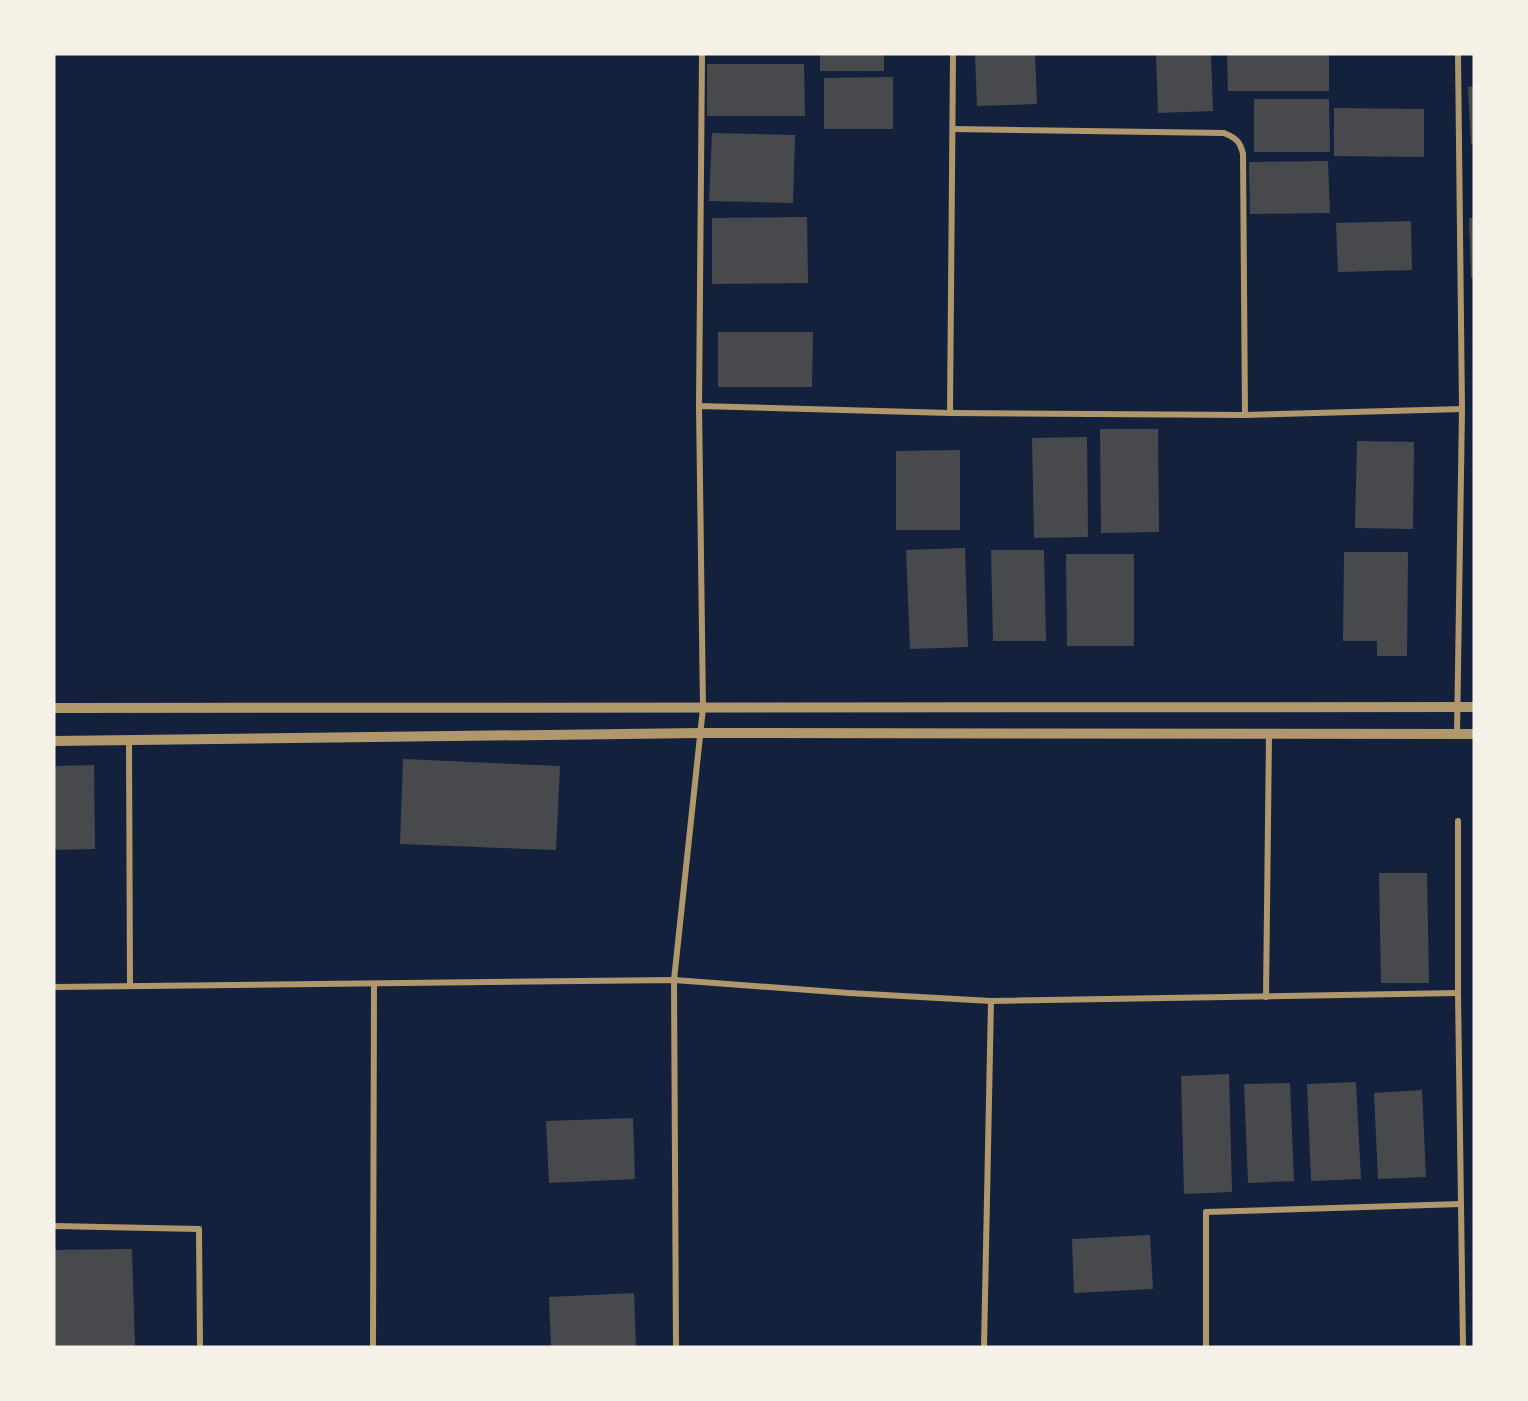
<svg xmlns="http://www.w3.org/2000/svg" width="1528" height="1401" font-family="Raleway,sans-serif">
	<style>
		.building { fill: #48494c }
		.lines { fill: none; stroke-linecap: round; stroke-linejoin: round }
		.minor { stroke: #b1986c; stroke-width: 6 }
		.tertiary { stroke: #b1986c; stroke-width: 10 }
	</style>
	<rect width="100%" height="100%" fill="#14213d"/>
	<g class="building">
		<rect x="820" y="54" width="64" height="17"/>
		<path d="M975 54H1035L1037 104 977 106Z"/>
		<path d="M1156 54H1211L1213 111 1158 113Z"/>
		<path d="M1227 54H1329V91H1228Z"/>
		<path d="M707 64H804L805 116H707Z"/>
		<path d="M893 77V129H824V78Z"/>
		<path d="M1474 86V144L1471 145 1468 87Z"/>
		<path d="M1254 99H1329L1330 152H1254Z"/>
		<path d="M1334 108 1424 109V157L1334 156Z"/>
		<path d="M712 133 795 135 793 203 709 201Z"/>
		<path d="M1328 161 1330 213 1250 214 1249 162Z"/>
		<path d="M807 217 808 283 712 284V218Z"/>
		<path d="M1469 218H1474V278H1471Z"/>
		<path d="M1411 221 1412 270 1338 272 1336 223Z"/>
		<path d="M718 332H813L812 387H718Z"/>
		<path d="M1100 429H1158L1159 532 1101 533Z"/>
		<path d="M1087 437 1088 537 1034 538 1032 438Z"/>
		<path d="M1357 441 1414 442 1413 529 1355 528Z"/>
		<path d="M960 450V530H896V451Z"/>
		<path d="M965 548 968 647 910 649 906 550Z"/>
		<path d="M991 550H1044L1046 641H993Z"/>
		<path d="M1344 552H1408L1407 656H1377V641H1343Z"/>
		<path d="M1066 554H1134V646H1067Z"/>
		<path d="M403 759 560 766 556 850 400 844Z"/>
		<path d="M94 765 95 849 54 850V766Z"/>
		<path d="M1379 873H1427L1429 983H1381Z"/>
		<path d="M1229 1074 1232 1192 1184 1194 1181 1076Z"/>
		<path d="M1356 1082 1361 1179 1311 1181 1307 1084Z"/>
		<path d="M1290 1083 1294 1181 1248 1183 1244 1084Z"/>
		<path d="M1422 1090 1426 1177 1378 1179 1374 1093Z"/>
		<path d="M633 1118 635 1179 549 1183 546 1121Z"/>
		<path d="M1150 1235 1153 1289 1074 1293 1072 1239Z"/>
		<path d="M132 1249 135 1347H54V1250Z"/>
		<path d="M634 1293 636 1347H551L549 1297Z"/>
	</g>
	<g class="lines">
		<g class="minor">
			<path d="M953 129 1224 133C1236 138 1240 141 1243 154L1245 415"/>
			<path d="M699 406 950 413 1245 415 1462 409"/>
			<path d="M950 413 953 54"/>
			<path d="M1457 734 1462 409 1458 54"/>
			<path d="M129 741 130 986"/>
			<path d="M1458 821V993L1463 1347"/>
			<path d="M54 987 674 980 849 993 991 1001 1458 993"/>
			<path d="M1266 997 1269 734"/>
			<path d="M54 1226 199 1229 200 1347"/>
			<path d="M373 1347 374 984"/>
			<path d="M676 1347 674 980 703 708 699 406 702 54"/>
			<path d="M984 1347 991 1001"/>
			<path d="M1206 1347V1212L1461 1204"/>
		</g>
		<g class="tertiary">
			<path d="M54 708 1474 707"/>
			<path d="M54 741 700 733 1474 734"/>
		</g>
	</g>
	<rect width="1528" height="1401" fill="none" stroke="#f6f1e7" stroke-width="111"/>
</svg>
